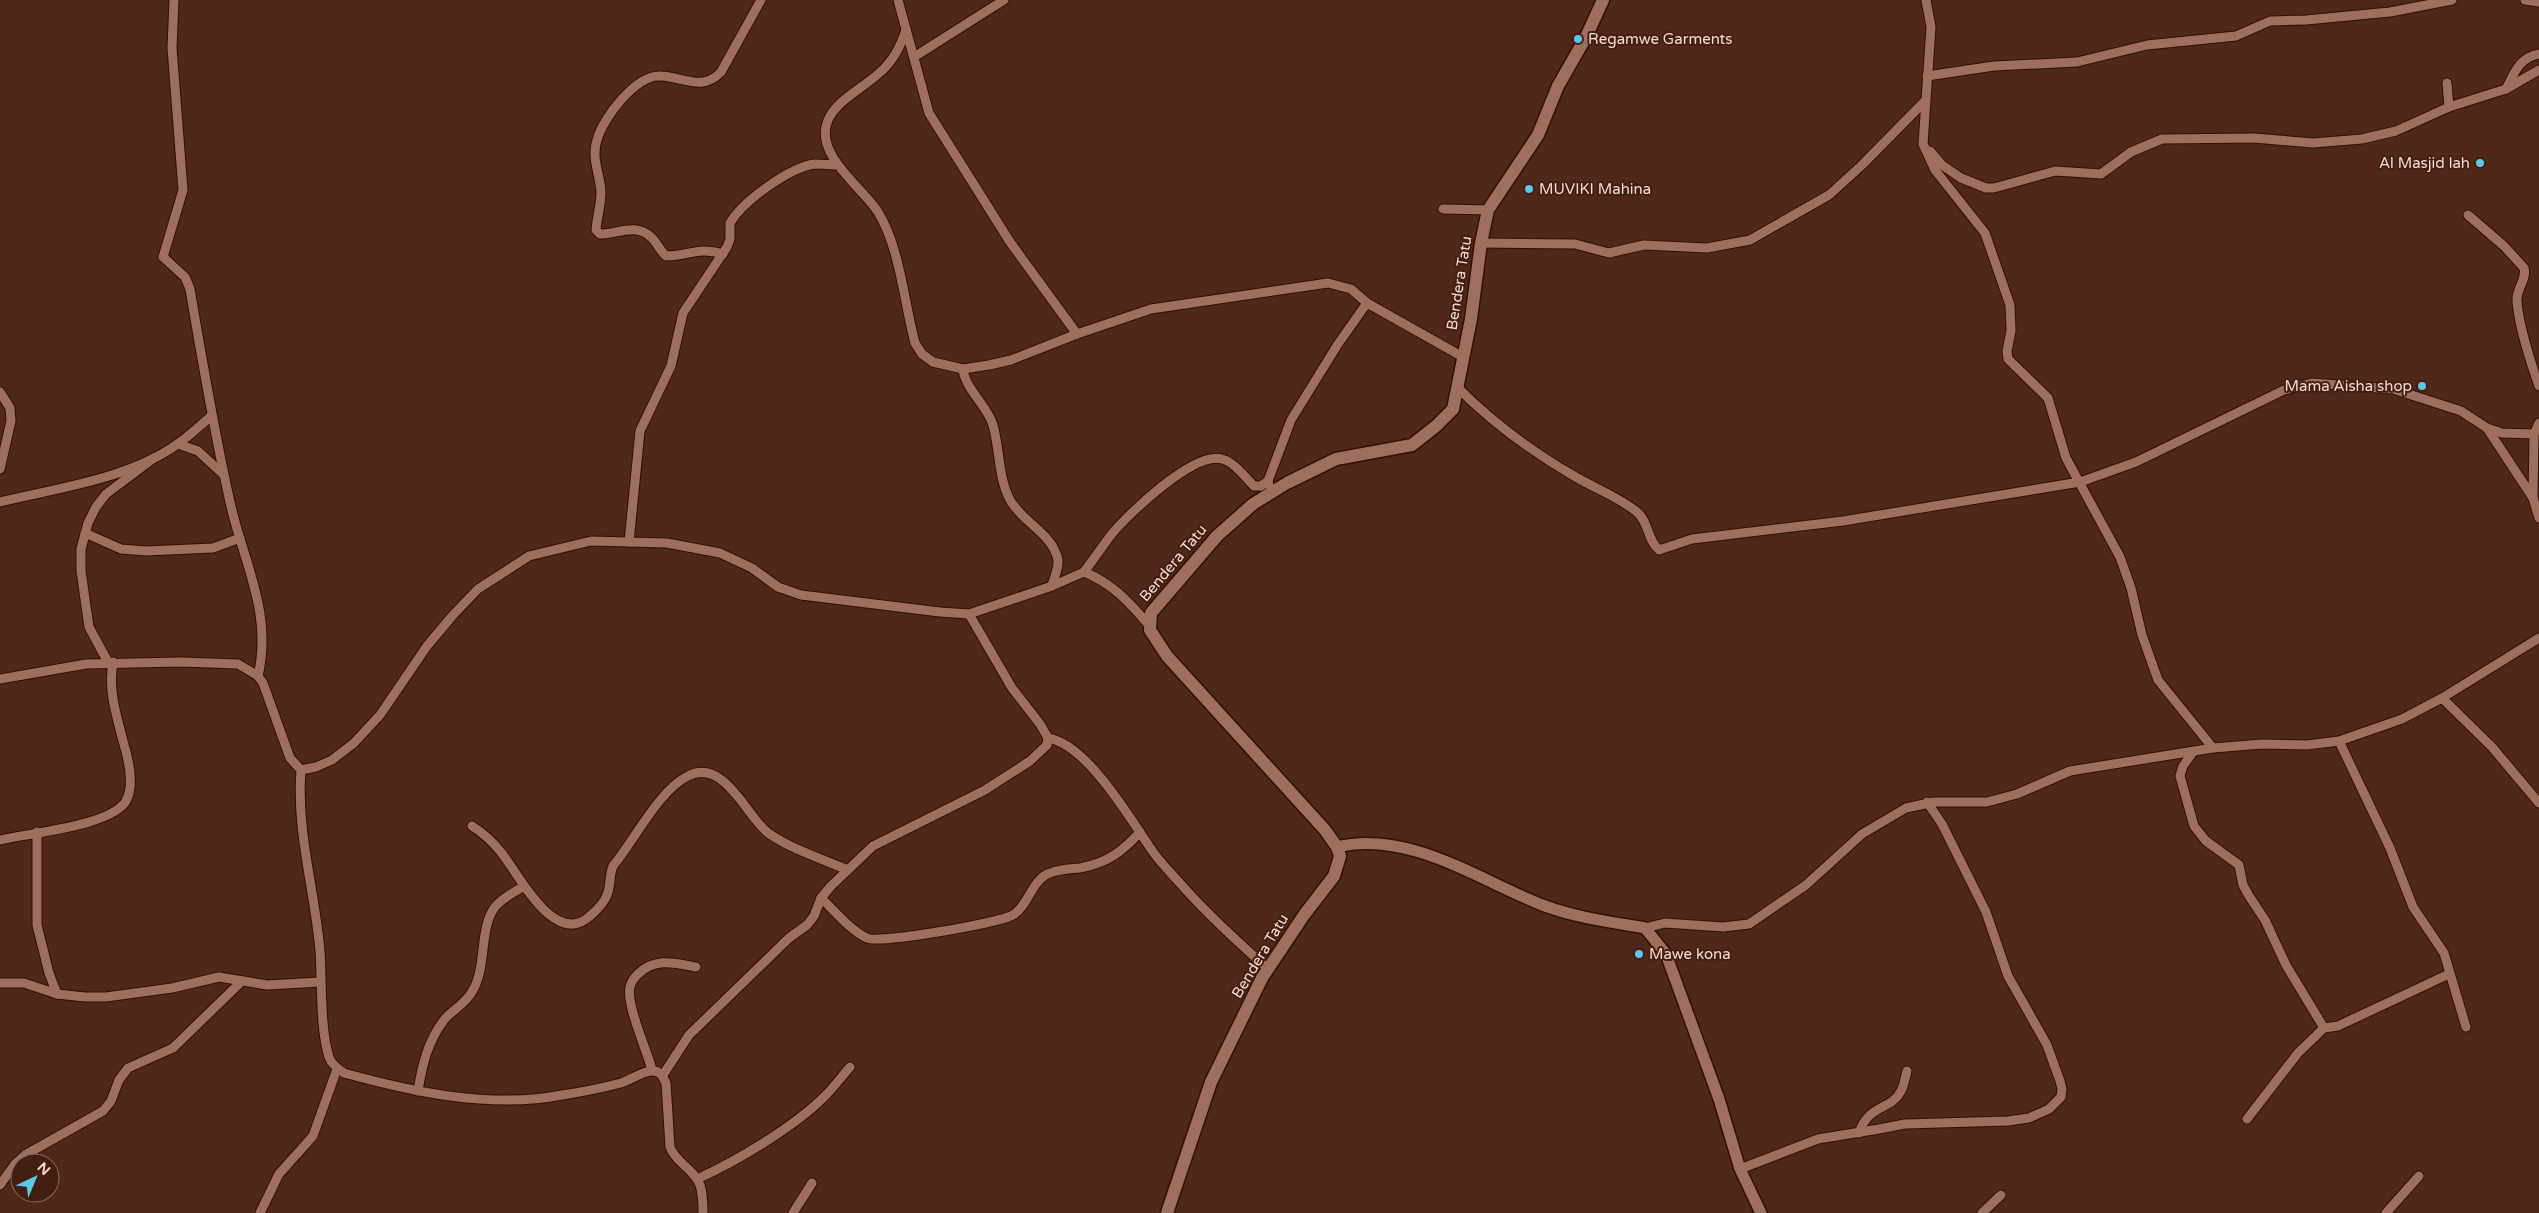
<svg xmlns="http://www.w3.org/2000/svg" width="2539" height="1213" font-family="'Varela Round',sans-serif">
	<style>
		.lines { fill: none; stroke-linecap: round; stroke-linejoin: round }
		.minor-casing { stroke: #330f02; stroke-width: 11 }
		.tertiary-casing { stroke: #330f02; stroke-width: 14 }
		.secondary-casing { stroke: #330f02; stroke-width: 15 }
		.minor { stroke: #9d6f5f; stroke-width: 9 }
		.tertiary { stroke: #9d6f5f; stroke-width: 11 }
		.secondary { stroke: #9d6f5f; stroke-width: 12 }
		.poi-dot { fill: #5cc7e8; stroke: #441e10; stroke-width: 2 }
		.labels { text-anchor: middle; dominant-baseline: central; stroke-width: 4; stroke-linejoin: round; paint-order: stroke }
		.poi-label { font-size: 15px; fill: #f5dbd2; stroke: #441e10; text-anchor: start }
		.street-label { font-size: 15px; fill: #f5dbd2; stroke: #441e10 }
	</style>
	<rect width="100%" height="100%" fill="#4f281a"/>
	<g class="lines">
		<g class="minor-casing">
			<g id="minor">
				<path d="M174 0 172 48 183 190 163 257 185 277 190 289C202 360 214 431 230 502 243 562 273 612 258 676"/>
				<path d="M898 0 929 113 1010 242 1077 334"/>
				<path d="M1926 0 1931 27 1923 144 1935 170 1985 233 2010 305 2011 331 2007 351 2008 359 2048 398 2066 458 2120 557 2131 588 2142 635 2158 680 2213 748"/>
				<path d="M2525 0 2539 2"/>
				<path d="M906 30C900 47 893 62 878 74 863 88 837 100 828 120 813 154 863 188 878 212 900 248 904 302 915 343L922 354 933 362 963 369 989 365 1011 360 1077 334 1151 309 1328 283 1351 289 1367 303 1463 357"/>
				<path d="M914 57 1004 0"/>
				<path d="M1927 76 1994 66 2077 62 2147 45 2236 36 2270 21 2306 20 2390 12 2452 0"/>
				<path d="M2506 89 2539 70"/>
				<path d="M2449 107 2506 89C2515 72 2519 58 2539 54"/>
				<path d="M1930 151 1942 165 1961 178 1986 188H1994L2055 171 2101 174 2131 152 2162 139 2254 138 2313 143 2362 139 2396 131 2449 107 2447 83"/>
				<path d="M1443 209 1488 210"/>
				<path d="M2468 215 2504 246 2524 268C2527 278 2518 287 2517 298 2517 320 2531 364 2539 386"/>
				<path d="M1481 243 1575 244 1609 253 1644 245 1707 248 1750 240 1829 195 1862 165 1925 101"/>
				<path d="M723 254C697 246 690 256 666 256 660 251 658 244 652 238 636 222 618 234 600 234L596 230C597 217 601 205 601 192 600 174 591 158 597 140 603 118 636 74 661 76 684 77 702 92 721 72L761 0"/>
				<path d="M963 369C965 389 987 405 993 425 1000 450 998 477 1010 500 1022 522 1053 534 1058 560 1059 567 1054 578 1052 586"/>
				<path d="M1458 388C1493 423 1531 451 1574 476 1594 488 1619 497 1637 512 1649 522 1647 540 1659 550L1692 539 1843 521 2080 482 2136 462 2284 390 2312 383 2393 389 2461 411 2487 428 2502 433 2534 434"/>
				<path d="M0 392 10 408 11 421 0 469"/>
				<path d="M2539 423 2534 434 2533 498 2539 518"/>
				<path d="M2487 428 2533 498"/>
				<path d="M178 444 198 451 224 475"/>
				<path d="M1269 485 1268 481 1291 420 1338 344 1367 303"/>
				<path d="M0 502C57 488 130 479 179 443 190 435 201 425 211 416"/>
				<path d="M85 533 121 549 146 551 213 548 240 538"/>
				<path d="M629 542 640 431 671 366 683 313 727 247 730 239V223C743 201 790 167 815 164 822 164 831 165 838 165"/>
				<path d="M1084 572C1093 560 1102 547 1111 535 1128 514 1194 451 1222 459 1234 462 1245 477 1254 486H1261L1268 481"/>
				<path d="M108 662 89 627 81 571V549L88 523 96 507 106 494 154 458"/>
				<path d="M0 679 86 664 182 662 238 664 258 676 263 683 290 758 301 770 316 767 332 760 354 743 380 715 427 646 453 615 478 589 529 556 591 541 667 543 720 553 752 568 778 587 801 595 940 612 969 614 1052 586 1084 572C1112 583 1129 602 1148 624"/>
				<path d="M2442 698 2492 747 2539 803"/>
				<path d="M1048 738C1086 744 1128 815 1149 846 1157 859 1168 870 1178 881 1206 913 1237 941 1268 969"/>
				<path d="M2339 741 2390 848 2413 907 2444 953 2466 1027"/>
				<path d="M2193 752 2183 766 2180 776 2194 826 2206 841 2239 865 2243 885 2249 896 2265 920 2286 965 2324 1028"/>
				<path d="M301 770C296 831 315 891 320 951 322 981 320 1029 329 1057 331 1064 338 1069 344 1073 413 1092 490 1109 562 1095 582 1092 602 1088 621 1083 631 1080 644 1070 653 1071 661 1071 663 1077 666 1083L670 1147C676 1163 694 1169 700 1185 703 1194 703 1204 703 1213"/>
				<path d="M472 826C483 833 492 841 500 851 518 872 554 949 590 916 597 910 604 903 607 895 611 886 609 875 613 866 634 841 659 790 688 776 724 757 747 817 768 833 791 849 822 859 848 870"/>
				<path d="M37 832V925L49 973 57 994"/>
				<path d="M0 840C29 833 111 826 126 801 135 785 128 757 123 741 116 713 108 691 113 662"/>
				<path d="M821 898C835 911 850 930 867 938 880 944 998 923 1013 915 1029 905 1032 879 1050 873 1059 869 1070 869 1080 868 1107 863 1122 852 1140 832"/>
				<path d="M1645 928 1665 923 1723 927 1749 924 1806 885 1862 834 1906 808 1934 802H1987L2017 794 2070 771 2213 748 2262 744 2307 745 2339 741 2402 719 2442 698 2539 638"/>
				<path d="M0 983H24L57 994 85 997H106L172 988 219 977 267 985 320 982"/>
				<path d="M652 1070C647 1050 626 1005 630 987 631 982 634 978 638 974 655 957 675 963 696 967"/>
				<path d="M663 1075 689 1035 789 938 807 925 814 916 821 898 831 886 873 846 985 790 1030 761 1047 745 1048 738 1040 724 1012 688 969 614"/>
				<path d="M418 1091C422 1065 428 1041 444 1020 453 1009 466 1004 473 990 487 966 479 928 495 907 502 898 514 892 523 887"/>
				<path d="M2247 1119 2298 1053 2324 1028 2338 1026 2449 974"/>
				<path d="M1859 1133C1869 1103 1891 1111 1901 1091 1904 1086 1905 1078 1907 1071"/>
				<path d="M1740 1169 1818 1139 1879 1129 1905 1124 2008 1121 2029 1118 2049 1109 2061 1097 2062 1089 2060 1081 2047 1045 2008 976 1986 912 1942 824 1927 802"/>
				<path d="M697 1179C737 1161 794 1127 825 1096 834 1087 842 1076 850 1067"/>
				<path d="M0 1185 15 1164 25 1155 103 1111 111 1101 119 1080 128 1068 173 1048 242 981"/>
				<path d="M260 1213 279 1174 313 1136 337 1069"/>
				<path d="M793 1213 812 1183"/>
				<path d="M1982 1213 2001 1195"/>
				<path d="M2386 1213 2419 1176"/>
			</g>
		</g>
		<g class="tertiary-casing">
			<path id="tertiary" d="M1337 847C1408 829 1482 882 1545 906 1578 918 1611 922 1645 928L1666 954 1719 1099 1740 1169 1761 1213"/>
		</g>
		<g class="secondary-casing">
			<path id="secondary" d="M1167 1213 1211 1082 1262 978 1304 915 1334 876 1340 856 1337 847 1325 830 1167 656 1150 630 1151 613 1217 536 1253 504 1287 483 1336 459 1412 445 1436 426 1453 409 1471 319 1481 243 1488 210 1538 135 1558 86 1586 37 1603 0"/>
		</g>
		<use href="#minor" class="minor"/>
		<use href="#tertiary" class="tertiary"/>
		<use href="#secondary" class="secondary"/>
	</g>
	<g class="poi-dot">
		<circle cx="1578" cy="39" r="5"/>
		<circle cx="2480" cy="163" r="5"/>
		<circle cx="1529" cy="189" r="5"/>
		<circle cx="2422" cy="386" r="5"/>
		<circle cx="1639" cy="954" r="5"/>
	</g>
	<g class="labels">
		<g class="poi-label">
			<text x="1588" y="39">Regamwe Garments</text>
			<text x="2470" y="163" text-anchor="end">Al Masjid lah</text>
			<text x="1539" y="189">MUVIKI Mahina</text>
			<text x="2412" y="386" text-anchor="end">Mama Aisha shop</text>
			<text x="1649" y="954">Mawe kona</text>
		</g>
		<g class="street-label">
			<text transform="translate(1459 283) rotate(-81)">Bendera Tatu</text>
			<text transform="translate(1173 563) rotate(-50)">Bendera Tatu</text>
			<text transform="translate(1260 956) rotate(-59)">Bendera Tatu</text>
		</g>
	</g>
	<g transform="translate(35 1178) rotate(44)"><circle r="24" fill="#441e10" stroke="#8b6a5e"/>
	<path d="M0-4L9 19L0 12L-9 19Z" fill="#5cc7e8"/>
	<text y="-8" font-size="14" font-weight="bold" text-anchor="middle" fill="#f5dbd2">N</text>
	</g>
</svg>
